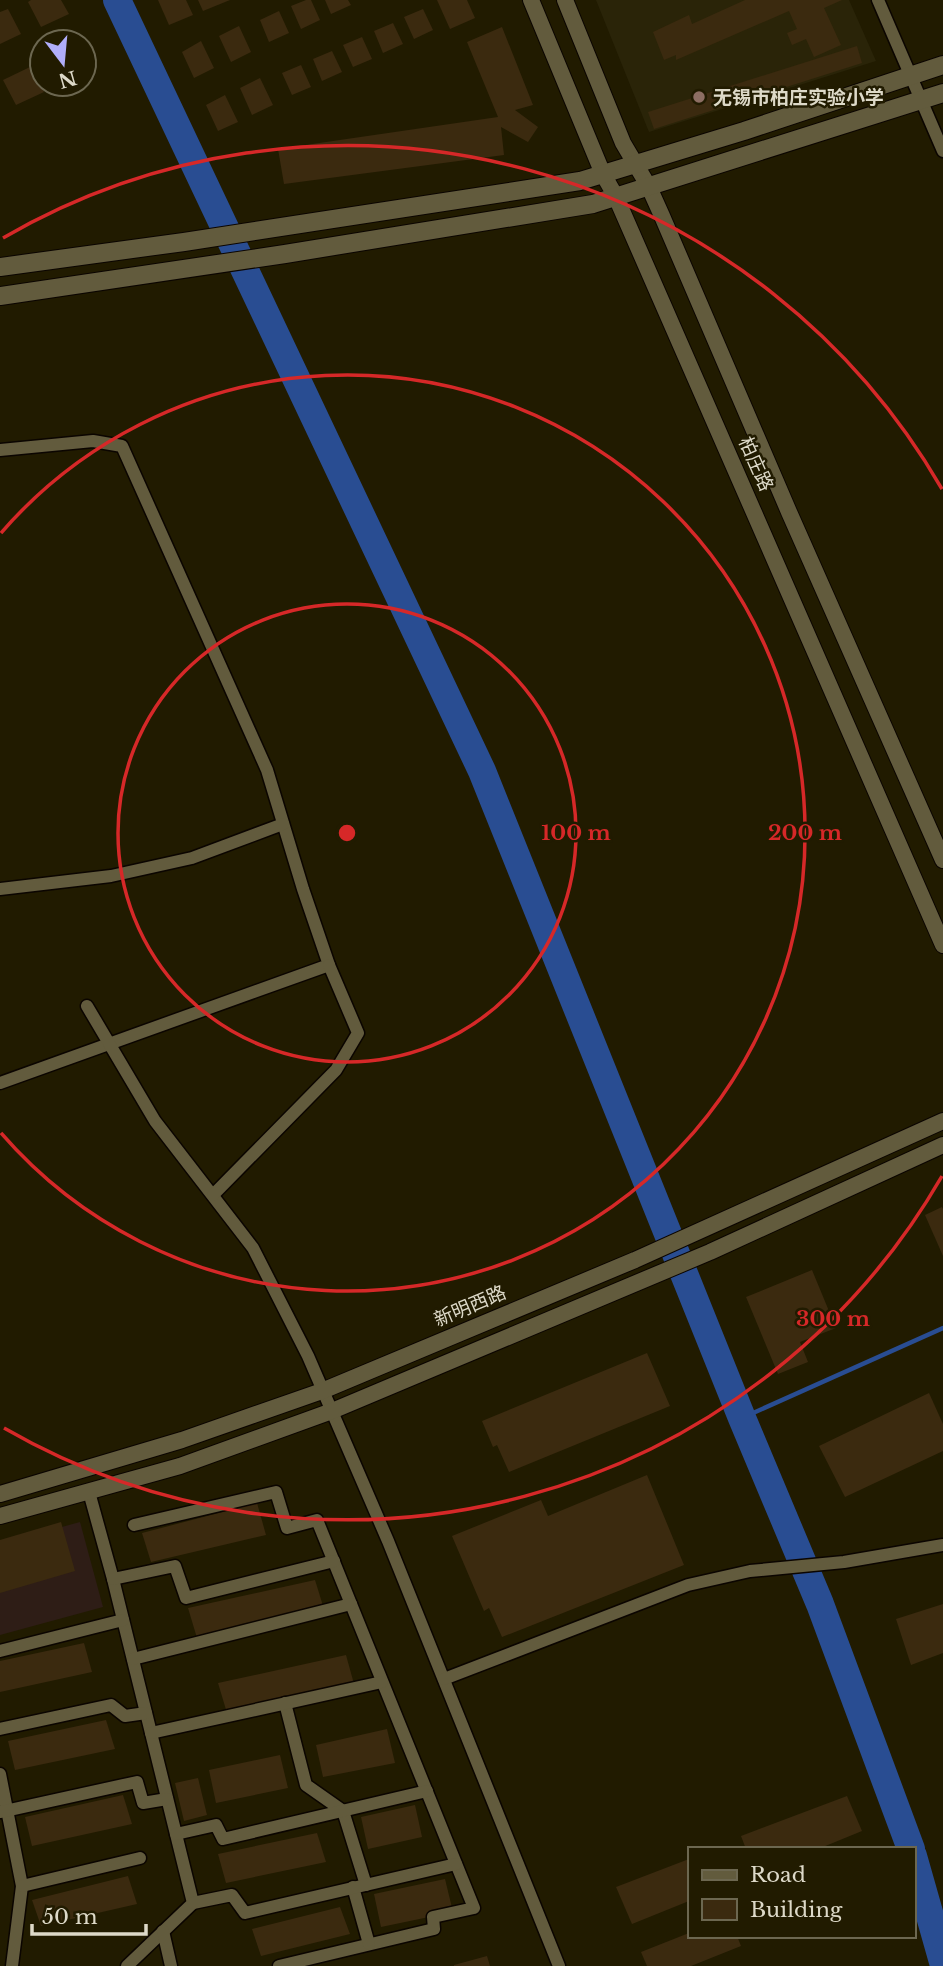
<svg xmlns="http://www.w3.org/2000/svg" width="943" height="1966" font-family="'Libre Baskerville','Noto Sans SC',serif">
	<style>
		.commercial { fill: #2e1d16 }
		.built { fill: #2a2408 }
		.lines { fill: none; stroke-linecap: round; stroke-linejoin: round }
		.stream { stroke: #294d92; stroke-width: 4.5 }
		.river { stroke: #294d92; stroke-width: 28 }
		.building { fill: #3b2a0f }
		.minor-casing { stroke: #0b0500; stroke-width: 15 }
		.tertiary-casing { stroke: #0b0500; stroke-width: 18 }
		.secondary-casing { stroke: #0b0500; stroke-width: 20 }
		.minor { stroke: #625b3d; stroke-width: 12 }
		.tertiary { stroke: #625b3d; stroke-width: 16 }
		.secondary { stroke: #625b3d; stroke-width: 18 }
		.ring { fill: none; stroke: #d62828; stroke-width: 3.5 }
		.education-dot { fill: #8d6e63; stroke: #211b00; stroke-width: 2.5 }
		.labels { text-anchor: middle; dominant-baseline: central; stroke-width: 5; stroke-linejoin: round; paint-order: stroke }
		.poi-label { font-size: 19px; font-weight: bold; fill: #ddd9c8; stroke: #211b00; text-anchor: start }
		.street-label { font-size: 19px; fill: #ddd9c8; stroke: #211b00 }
		.centre { fill: #d62828; stroke: #211b00; stroke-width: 3.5 }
		.ring-label { font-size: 21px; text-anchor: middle; font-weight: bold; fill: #d62828; stroke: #211b00; stroke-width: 5; stroke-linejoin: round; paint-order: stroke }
	</style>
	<rect width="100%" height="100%" fill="#211b00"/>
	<path class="commercial" d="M80 1522 103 1607 0 1635V1544Z"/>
	<path class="built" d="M596 0H849L876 61 649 132Z"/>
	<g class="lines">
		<path class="stream" d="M742 1418 943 1328"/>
		<g class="river">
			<path d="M117 0 482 771 742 1418 820 1604 911 1849"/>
			<path d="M913 1856 943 1962"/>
		</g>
	</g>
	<g class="building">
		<path d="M31 0H61L69 14 41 27 28 2Z"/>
		<path d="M158 0H186L193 15 169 25Z"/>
		<path d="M198 0H230L203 11Z"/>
		<path d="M306 0H311L320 20 301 29 291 6Z"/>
		<path d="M325 0H348L351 5 331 14Z"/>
		<path d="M437 0H467L475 18 450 29Z"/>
		<path d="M745 0H842L824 8 841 45 814 57 806 39 792 45 787 33 797 29 789 11 676 60V55L664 60 653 32 689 15 692 24Z"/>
		<path d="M8 9 21 34 0 44V12Z"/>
		<path d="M423 9 433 30 414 39 404 17Z"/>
		<path d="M279 11 289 33 269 42 260 20Z"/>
		<path d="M393 23 403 44 383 53 374 31Z"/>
		<path d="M239 26 251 52 231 62 219 36Z"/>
		<path d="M502 27 533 105 515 110 538 127 528 142 501 127 504 155 284 184 278 149 498 117 467 42Z"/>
		<path d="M362 37 372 59 353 67 343 45Z"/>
		<path d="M201 41 214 68 194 78 182 52Z"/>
		<path d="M84 44 96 68 84 74Z"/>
		<path d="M857 46 862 63 654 129 648 112Z"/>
		<path d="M332 51 342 72 322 81 313 59Z"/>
		<path d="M301 65 311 87 292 95 282 73Z"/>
		<path d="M30 67 44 92 16 105 3 80Z"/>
		<path d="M260 78 273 105 252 115 240 88Z"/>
		<path d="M225 95 238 122 218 131 206 105Z"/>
		<path d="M942 1207 943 1209V1256L925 1215Z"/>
		<path d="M812 1270 836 1328 800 1342 808 1362 778 1374 746 1297Z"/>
		<path d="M647 1353 670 1406 509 1472 497 1445 493 1447 482 1421Z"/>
		<path d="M929 1393 943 1424V1451L845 1497 819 1446Z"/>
		<path d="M647 1475 684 1565 502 1637 489 1608 484 1611 452 1536 541 1500 548 1516Z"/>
		<path d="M257 1503 266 1535 151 1562 142 1533Z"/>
		<path d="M61 1522 75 1571 0 1593V1540Z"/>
		<path d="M315 1580 324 1609 197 1638 188 1608Z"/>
		<path d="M943 1604V1653L911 1665 896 1619Z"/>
		<path d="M84 1643 92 1672 0 1692V1661Z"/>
		<path d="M346 1655 354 1684 227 1713 218 1683Z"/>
		<path d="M106 1720 115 1749 15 1770 8 1741Z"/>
		<path d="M387 1729 395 1763 323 1777 316 1745Z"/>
		<path d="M280 1755 288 1788 216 1803 209 1770Z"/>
		<path d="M198 1778 207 1815 184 1821 175 1783Z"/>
		<path d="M123 1795 132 1824 32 1846 25 1817Z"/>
		<path d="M847 1796 862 1831 818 1849H746L741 1836Z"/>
		<path d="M415 1805 422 1837 368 1849 361 1817Z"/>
		<path d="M317 1833 326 1862 226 1883 218 1854Z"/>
		<path d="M689 1859V1901L632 1924 616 1887Z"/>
		<path d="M128 1876 137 1904 41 1926 32 1900Z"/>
		<path d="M445 1879 453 1912 381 1927 374 1894Z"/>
		<path d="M340 1907 350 1934 261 1956 252 1929Z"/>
		<path d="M689 1933V1936H737L741 1946 691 1966H647L641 1952Z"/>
		<path d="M487 1956 490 1966H454V1965Z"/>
	</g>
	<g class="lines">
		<g class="minor-casing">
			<g id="minor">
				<path d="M878 0 943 151"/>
				<path d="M0 450 93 441 122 446 267 770 303 889 329 965 0 1083"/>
				<path d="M0 889 111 876 192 858 283 824"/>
				<path d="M87 1006 155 1121 253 1248 308 1356 388 1541 559 1966"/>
				<path d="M213 1195 336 1070 358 1033 329 965"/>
				<path d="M89 1492 113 1579 193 1903 127 1966"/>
				<path d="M134 1525 276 1492 287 1528 317 1520 474 1908 433 1917 434 1929 279 1966"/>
				<path d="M113 1579 175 1566 186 1598 334 1561"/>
				<path d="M0 1651 123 1620"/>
				<path d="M133 1659 351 1604"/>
				<path d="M444 1679 688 1585 750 1571 844 1562 943 1545"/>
				<path d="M285 1703 306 1785 343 1811 366 1885"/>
				<path d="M0 1729 111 1705 125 1716 146 1713"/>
				<path d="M151 1733 382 1682"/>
				<path d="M0 1774 22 1886 12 1966"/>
				<path d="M1 1812 137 1782 143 1803 167 1799"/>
				<path d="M176 1834 216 1825 223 1839 427 1791"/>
				<path d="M22 1886 140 1858"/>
				<path d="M353 1887 369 1944"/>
				<path d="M193 1903 232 1895 245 1913 456 1864"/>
				<path d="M163 1931 171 1966"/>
			</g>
		</g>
		<g class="tertiary-casing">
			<g id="tertiary">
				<path d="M531 0 603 174 616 197 943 945"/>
				<path d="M565 0 623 143 649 187 662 216 789 512 943 860"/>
				<path d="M0 1494 182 1440 322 1391 635 1260 943 1121"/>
				<path d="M0 1516 180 1466 332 1411 710 1252 943 1145"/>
			</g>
		</g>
		<g class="secondary-casing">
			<g id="secondary">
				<path d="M0 267 184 242 580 181 744 131 943 65"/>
				<path d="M0 296 285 254 593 204 943 93"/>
			</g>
		</g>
		<use href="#minor" class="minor"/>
		<use href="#tertiary" class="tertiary"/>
		<use href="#secondary" class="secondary"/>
	</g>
	<g class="ring">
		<circle cx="347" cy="833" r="229"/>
		<path d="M1 533A458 458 0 1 1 1 1133"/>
		<path d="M942 1176A687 687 0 0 1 4 1428M3 238A687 687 0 0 1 942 489"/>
	</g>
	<circle class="education-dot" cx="699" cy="97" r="7"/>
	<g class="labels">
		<g class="poi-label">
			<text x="713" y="97">无锡市柏庄实验小学</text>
		</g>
		<g class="street-label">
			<text transform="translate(756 464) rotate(66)">柏庄路</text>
			<text transform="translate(470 1306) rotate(-23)">新明西路</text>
		</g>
	</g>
	<circle cx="347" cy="833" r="10" class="centre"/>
	<g class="ring-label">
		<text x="576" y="840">100 m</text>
		<text x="805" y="840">200 m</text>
		<text x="833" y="1326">300 m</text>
	</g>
	<rect x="688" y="1847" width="228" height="91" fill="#211b00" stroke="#6c6750" stroke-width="2"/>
	<rect x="702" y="1870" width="35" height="10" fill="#625b3d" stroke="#6c6750" stroke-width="2"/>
	<text x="750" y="1882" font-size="21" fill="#ddd9c8">Road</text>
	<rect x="702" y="1899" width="35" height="21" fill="#3b2a0f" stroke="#6c6750" stroke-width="2"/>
	<text x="750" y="1917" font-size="21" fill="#ddd9c8">Building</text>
	<g transform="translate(63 63) rotate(164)"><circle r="33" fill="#211b00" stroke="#6c6750" stroke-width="2"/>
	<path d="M0-5L12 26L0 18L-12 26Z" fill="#b0aefa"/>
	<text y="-10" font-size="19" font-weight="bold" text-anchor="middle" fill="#ddd9c8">N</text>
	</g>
	<path d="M32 1924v10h114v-10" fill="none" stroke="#ddd9c8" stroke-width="3.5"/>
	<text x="42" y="1924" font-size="21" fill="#ddd9c8" stroke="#211b00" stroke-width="5" paint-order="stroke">50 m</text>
</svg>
